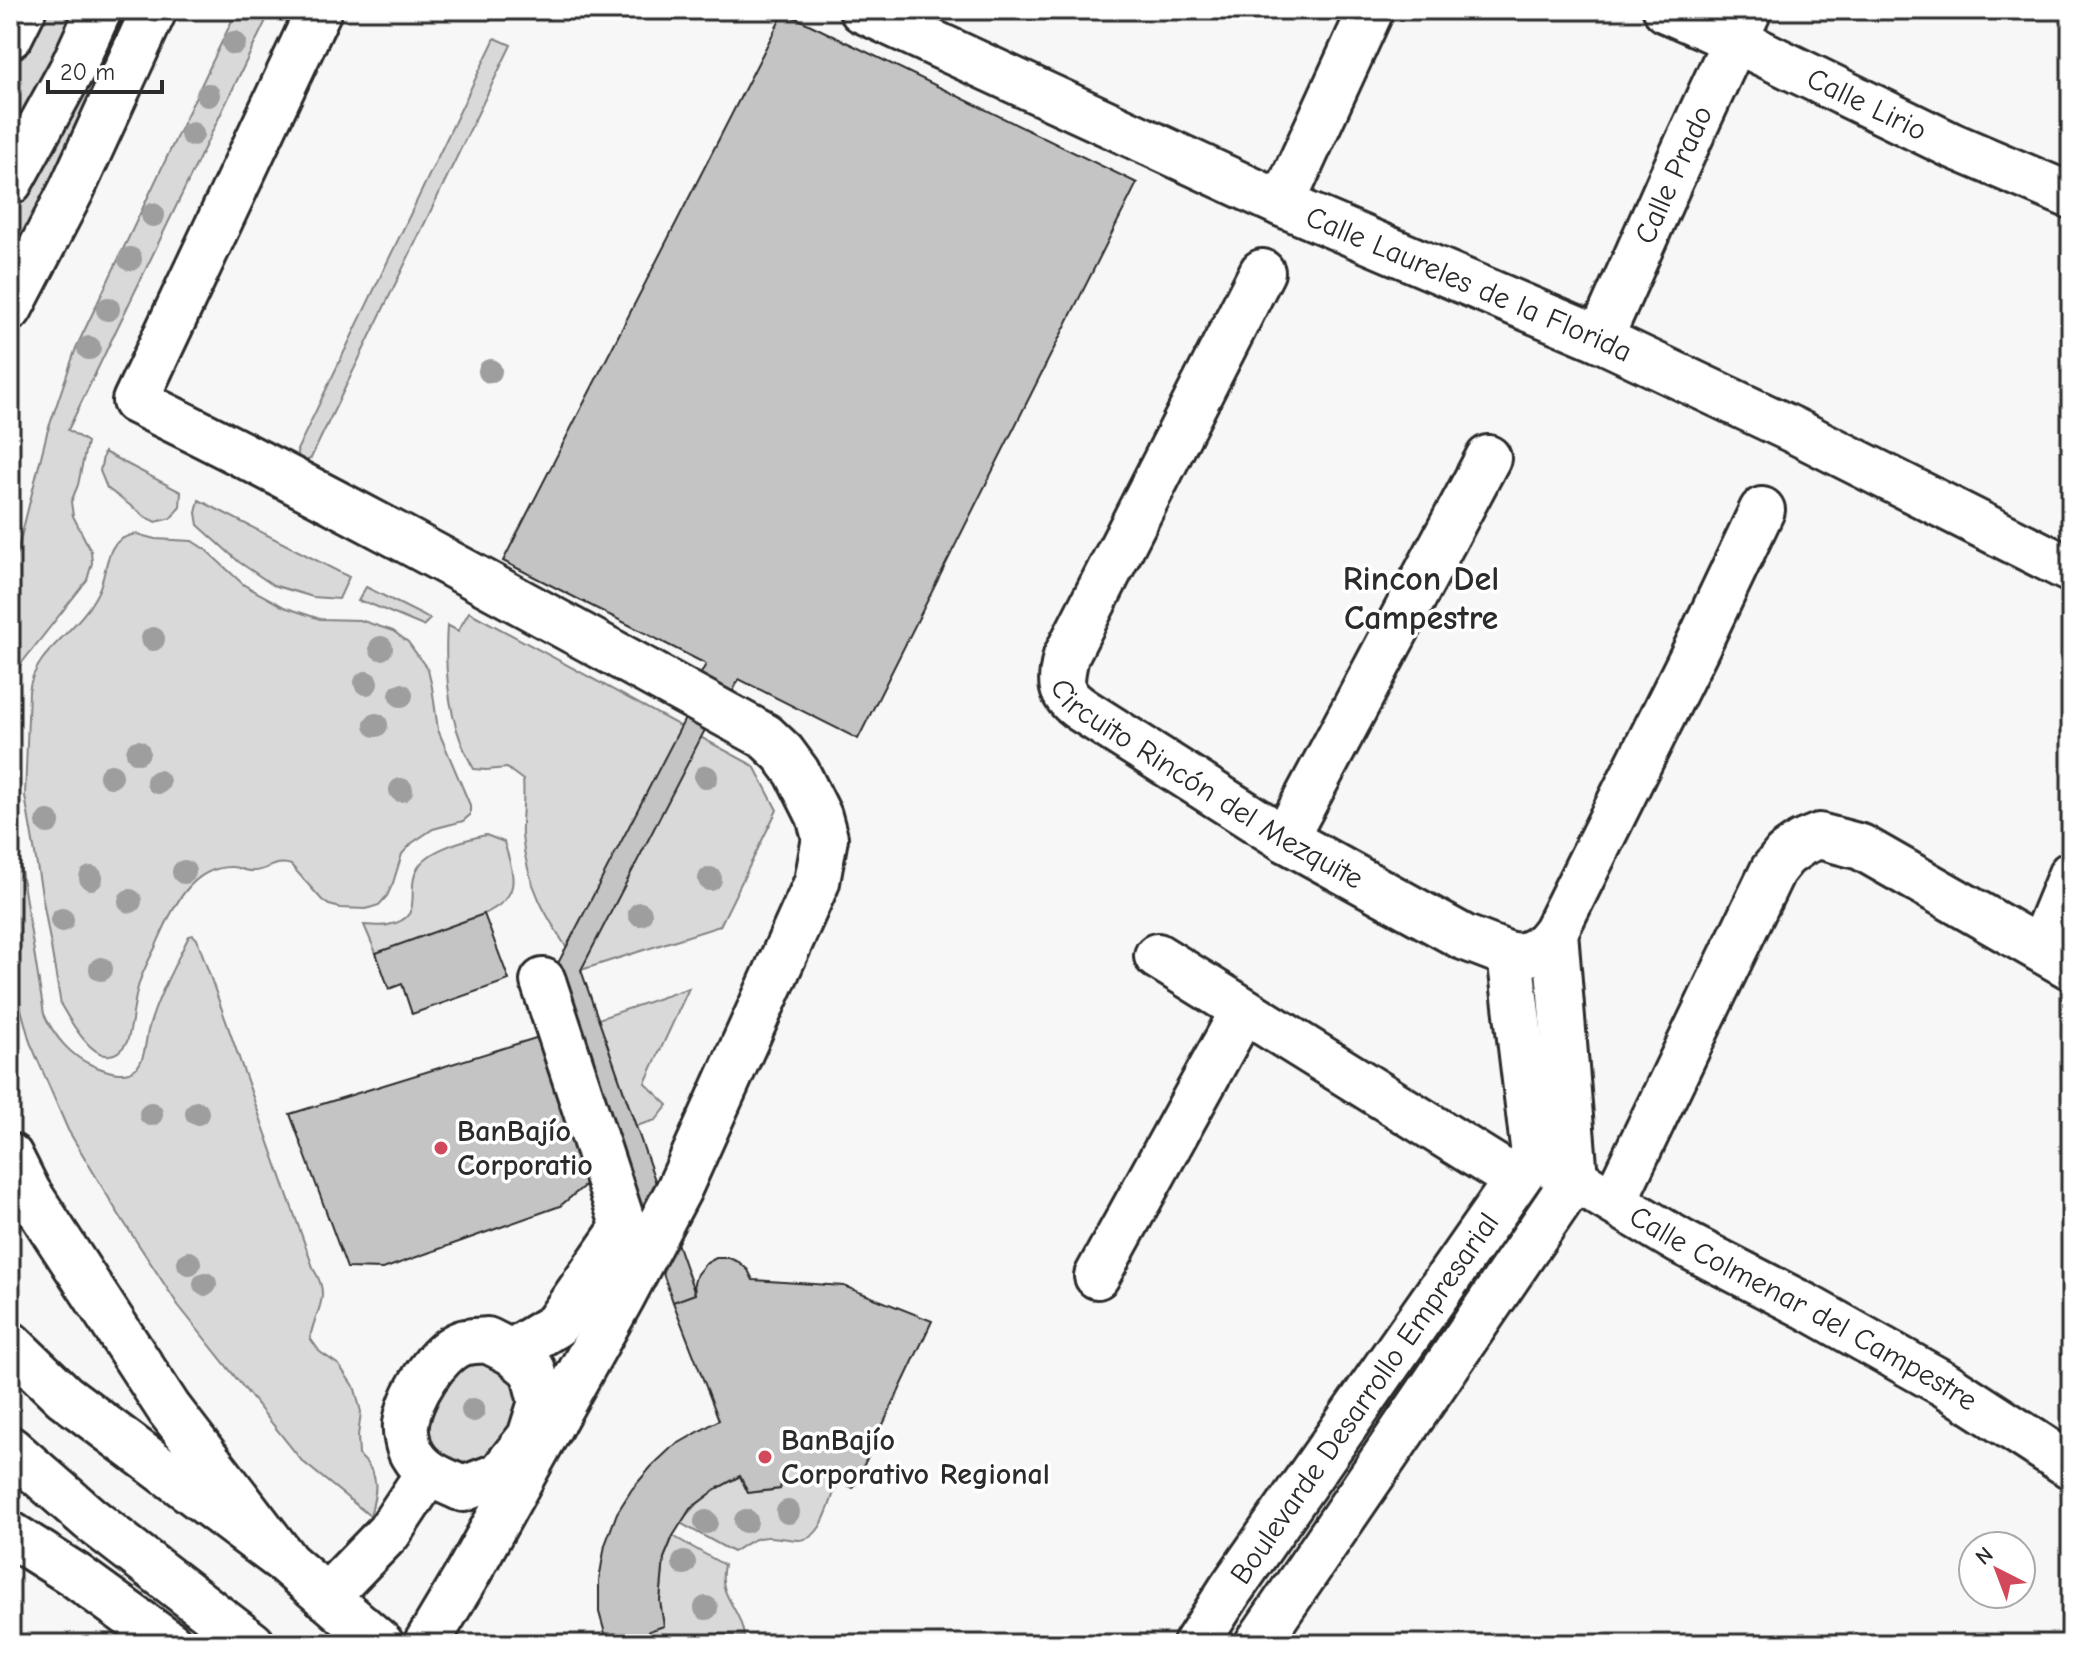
<svg xmlns="http://www.w3.org/2000/svg" width="2081" height="1654" font-family="'Comic Neue',sans-serif">
  <style>
    .green { fill: #d9d9d9; stroke: #828282; stroke-width: 2 }
    .building { fill: #c4c4c4; stroke: #2b2b2b; stroke-width: 2 }
    .lines { fill: none; stroke-linecap: round; stroke-linejoin: round }
    .minor-casing { stroke: #2b2b2b; stroke-width: 50 }
    .major-casing { stroke: #2b2b2b; stroke-width: 50 }
    .minor { stroke: #fff; stroke-width: 44 }
    .major { stroke: #fff; stroke-width: 44 }
    .tree { fill: #9e9e9e }
    .poi-dot { fill: #d1495b; stroke: #fff; stroke-width: 3 }
    .labels { text-anchor: middle; dominant-baseline: central; stroke-width: 7; stroke-linejoin: round; paint-order: stroke }
    .street-label { font-size: 30px; fill: #2b2b2b; stroke: #fff }
    .poi-label { font-size: 30px; font-weight: bold; fill: #2b2b2b; stroke: #fff; text-anchor: start }
    .quarter-label { font-size: 34px; font-weight: bold; fill: #2b2b2b; stroke: #fff }
  </style>
  <rect width="100%" height="100%" fill="#f7f7f7"/>
  <filter id="ink" filterUnits="userSpaceOnUse"><feTurbulence type="fractalNoise" baseFrequency=".0125" numOctaves="2"/><feDisplacementMap in="SourceGraphic" scale="16" xChannelSelector="R" yChannelSelector="G"/><feConvolveMatrix kernelMatrix="1 2 1 2 8 2 1 2 1" color-interpolation-filters="sRGB"/></filter>
  <g filter="url(#ink)">
    <path class="green" d="M10,10H131L62,161L10,260Z
      M237,10H271L68,430L87,442L78,485L71,502L73,516L91,551L92,563L87,580L17,669L10,785V593L15,561L47,433L76,348Z
      M495,38L511,45L311,458L305,462L299,458L297,450Z
      M104,452L181,492L180,507L171,518L156,522L147,518L107,488L100,471Z
      M199,500L349,577L339,599L313,597L273,585L239,562L198,525L196,513Z
      M136,534L155,539L192,541L206,550L244,585L284,607L320,619L360,620L393,631L408,642L428,670L432,687L438,730L470,805V815L463,821L433,829L412,843L402,854L393,883L387,896L379,905L366,909L341,908L329,905L322,900L291,865C275,859 265,873 250,871C244,871 238,867 232,867C188,866 170,915 155,948C149,960 141,974 138,987C133,1005 133,1024 127,1042C103,1080 73,1026 61,1005L25,796L29,691C34,653 72,635 91,604C95,598 100,589 102,581C109,559 107,539 136,534Z
      M366,587L430,619L423,626L368,603L358,601Z
      M469,612L754,766L777,810L720,926L581,970C551,923 528,893 522,836C521,817 525,799 523,780L507,768L486,770L474,769C449,727 444,673 447,625L458,631Z
      M10,802L44,1014C54,1036 71,1057 94,1066C107,1071 124,1078 136,1068C146,1059 145,1039 149,1027C158,996 175,965 189,936L193,935L197,939L314,1270C332,1298 315,1310 310,1338L320,1352L339,1365L355,1389L361,1412L358,1436L359,1455C381,1475 377,1490 370,1516L302,1461L178,1305L116,1210L68,1130L30,1042L18,998L10,942Z
      M486,835L504,842C514,876 523,896 484,914L376,953L364,925C372,925 381,927 388,925C428,917 403,890 419,866C430,849 467,839 486,835Z
      M689,988L645,1083L668,1105L656,1120L636,1126L598,1019Z
      M469,1357L515,1374L525,1412L481,1470L436,1462L421,1413Z
      M785,1467L820,1472L838,1481C832,1496 828,1515 819,1528C805,1549 787,1536 767,1537C753,1537 745,1545 733,1552L680,1523C696,1501 717,1488 740,1476L748,1493L780,1489Z
      M673,1536L724,1565C717,1597 740,1606 744,1636L709,1634L704,1644H651L649,1631L660,1601L664,1558Z"/>
    <path class="building" d="M784,12L1137,183L858,739L739,679L730,697L698,679L706,664L503,561Z
      M704,682L724,693L581,970L695,1294L673,1302L604,1104L555,969Z
      M484,914L509,980L412,1014L402,984L389,989L376,953Z
      M539,1037L589,1182L560,1206L383,1269L347,1268L290,1114Z
      M716,1258H729L739,1262L748,1270L753,1280L844,1286L932,1321L853,1488L820,1472L785,1467L780,1489L748,1493L740,1476L718,1488L690,1509L673,1536L664,1558L660,1601L664,1626L649,1631L651,1644H624V1640L608,1644L599,1612V1580L605,1545L617,1513L632,1489L651,1467L672,1447L719,1420L673,1302L695,1294L694,1283L697,1274L705,1264Z"/>
    <g class="lines">
      <g class="minor-casing">
        <g id="minor">
          <path d="M319,10L135,401C349,505 556,622 765,736L783,753L797,772L819,816L825,838L817,882L679,1189L622,1297L466,1577L426,1644"/>
          <path id="s1" d="M862,10L1282,204L1600,339L1793,430L2071,570"/>
          <path id="s2" d="M1666,10L1735,40L1951,145L2071,196"/>
          <path d="M1282,204L1371,10"/>
          <path id="s3" d="M1262,272L1066,656C1060,683 1058,694 1082,710L1285,839L1463,937L1510,955L1523,956L1536,950L1546,943L1555,932L1697,647L1762,510"/>
          <path id="s4" d="M1600,339L1670,181L1749,10"/>
          <path d="M1285,839L1488,458"/>
          <path d="M2040,949L2071,874"/>
          <path d="M1510,955L1534,1155"/>
          <path d="M1157,956L1515,1179"/>
          <path d="M543,981L624,1227L622,1286"/>
          <path id="s5" d="M1534,1155L1681,1242L1807,1307L1946,1385L2071,1466"/>
          <path d="M1614,1201L1773,870L1785,855L1802,843L1819,836L1861,847L2071,967"/>
          <path d="M1097,1276L1243,1011"/>
          <path d="M487,1340L511,1352L533,1370L541,1402L530,1437L500,1475L463,1489C444,1480 423,1474 412,1454C408,1447 405,1432 406,1424C409,1398 436,1352 462,1343C469,1341 479,1341 487,1340Z"/>
          <path d="M511,1352L556,1325L624,1227"/>
          <path d="M326,1597L389,1532L428,1473"/>
          <path id="s6" d="M1196,1644L1231,1589L1534,1155"/>
          <path d="M1257,1644L1575,1178L1555,932"/>
        </g>
      </g>
      <g class="major-casing">
        <path id="major" d="M10,36L23,10
          M10,182L72,69L99,10
          M10,308L71,191L154,10
          M10,1156L28,1192L169,1409L287,1563
          M10,1344L64,1396L287,1563L381,1644
          M10,1449L90,1519L252,1644
          M10,1534L75,1575L170,1644"/>
      </g>
      <use href="#minor" class="minor"/>
      <use href="#major" class="major"/>
    </g>
    <g class="tree">
      <circle cx="234" cy="43" r="12"/>
      <circle cx="208" cy="95" r="12"/>
      <circle cx="192" cy="134" r="12"/>
      <circle cx="153" cy="215" r="12"/>
      <circle cx="130" cy="259" r="12"/>
      <circle cx="108" cy="309" r="12"/>
      <circle cx="89" cy="348" r="12"/>
      <circle cx="490" cy="371" r="12"/>
      <circle cx="153" cy="639" r="12"/>
      <circle cx="381" cy="648" r="12"/>
      <circle cx="366" cy="683" r="12"/>
      <circle cx="401" cy="695" r="12"/>
      <circle cx="376" cy="725" r="12"/>
      <circle cx="138" cy="752" r="12"/>
      <circle cx="111" cy="776" r="12"/>
      <circle cx="706" cy="777" r="12"/>
      <circle cx="158" cy="782" r="12"/>
      <circle cx="401" cy="790" r="12"/>
      <circle cx="48" cy="822" r="12"/>
      <circle cx="184" cy="872" r="12"/>
      <circle cx="91" cy="878" r="12"/>
      <circle cx="710" cy="879" r="12"/>
      <circle cx="130" cy="901" r="12"/>
      <circle cx="640" cy="914" r="12"/>
      <circle cx="62" cy="920" r="12"/>
      <circle cx="101" cy="969" r="12"/>
      <circle cx="197" cy="1113" r="12"/>
      <circle cx="151" cy="1114" r="12"/>
      <circle cx="189" cy="1263" r="12"/>
      <circle cx="205" cy="1284" r="12"/>
      <circle cx="473" cy="1410" r="12"/>
      <circle cx="788" cy="1512" r="12"/>
      <circle cx="746" cy="1521" r="12"/>
      <circle cx="706" cy="1522" r="12"/>
      <circle cx="684" cy="1563" r="12"/>
      <circle cx="706" cy="1608" r="12"/>
    </g>
  </g>
  <g class="poi-dot">
    <circle cx="441" cy="1148" r="8"/>
    <circle cx="765" cy="1457" r="8"/>
  </g>
  <g class="labels">
    <g class="street-label">
      <text stroke="none"><textPath href="#s2" startOffset="222">Calle Lirio</textPath></text>
      <text stroke="none"><textPath href="#s4" startOffset="180">Calle Prado</textPath></text>
      <text stroke="none"><textPath href="#s1" startOffset="666">Calle Laureles de la Florida</textPath></text>
      <text stroke="none"><textPath href="#s3" startOffset="638">Circuito Rincón del Mezquite</textPath></text>
      <text stroke="none"><textPath href="#s5" startOffset="310">Calle Colmenar del Campestre</textPath></text>
      <text stroke="none"><textPath href="#s6" startOffset="298">Boulevarde Desarrollo Empresarial</textPath></text>
    </g>
    <g class="poi-label">
      <text x="457" y="1131">BanBajío<tspan x="457" dy="34">Corporatio</tspan></text>
      <text x="781" y="1440">BanBajío<tspan x="781" dy="34">Corporativo Regional</tspan></text>
    </g>
    <g class="quarter-label">
      <text x="1421" y="579">Rincon Del<tspan x="1421" dy="39">Campestre</tspan></text>
    </g>
  </g>
  <rect width="2081" height="1654" fill="none" stroke="#fff" stroke-width="40"/>
  <rect x="20" y="20" width="2041" height="1614" fill="none" stroke="#2b2b2b" stroke-width="3" filter="url(#ink)"/>
  <g transform="translate(1997 1570) rotate(318)"><circle r="38" fill="#ffffff" stroke="#aaaaaa" stroke-width="2"/>
  <path d="M0-6L14 30L0 20L-14 30Z" fill="#d1495b"/>
  <text y="-12" font-size="22" font-weight="bold" text-anchor="middle" fill="#2b2b2b">N</text>
  </g>
  <path d="M48 80v12h114v-12" fill="none" stroke="#2b2b2b" stroke-width="4"/>
  <text x="60" y="80" font-size="24" fill="#2b2b2b" stroke="#ffffff" stroke-width="6" paint-order="stroke">20 m</text>
</svg>
